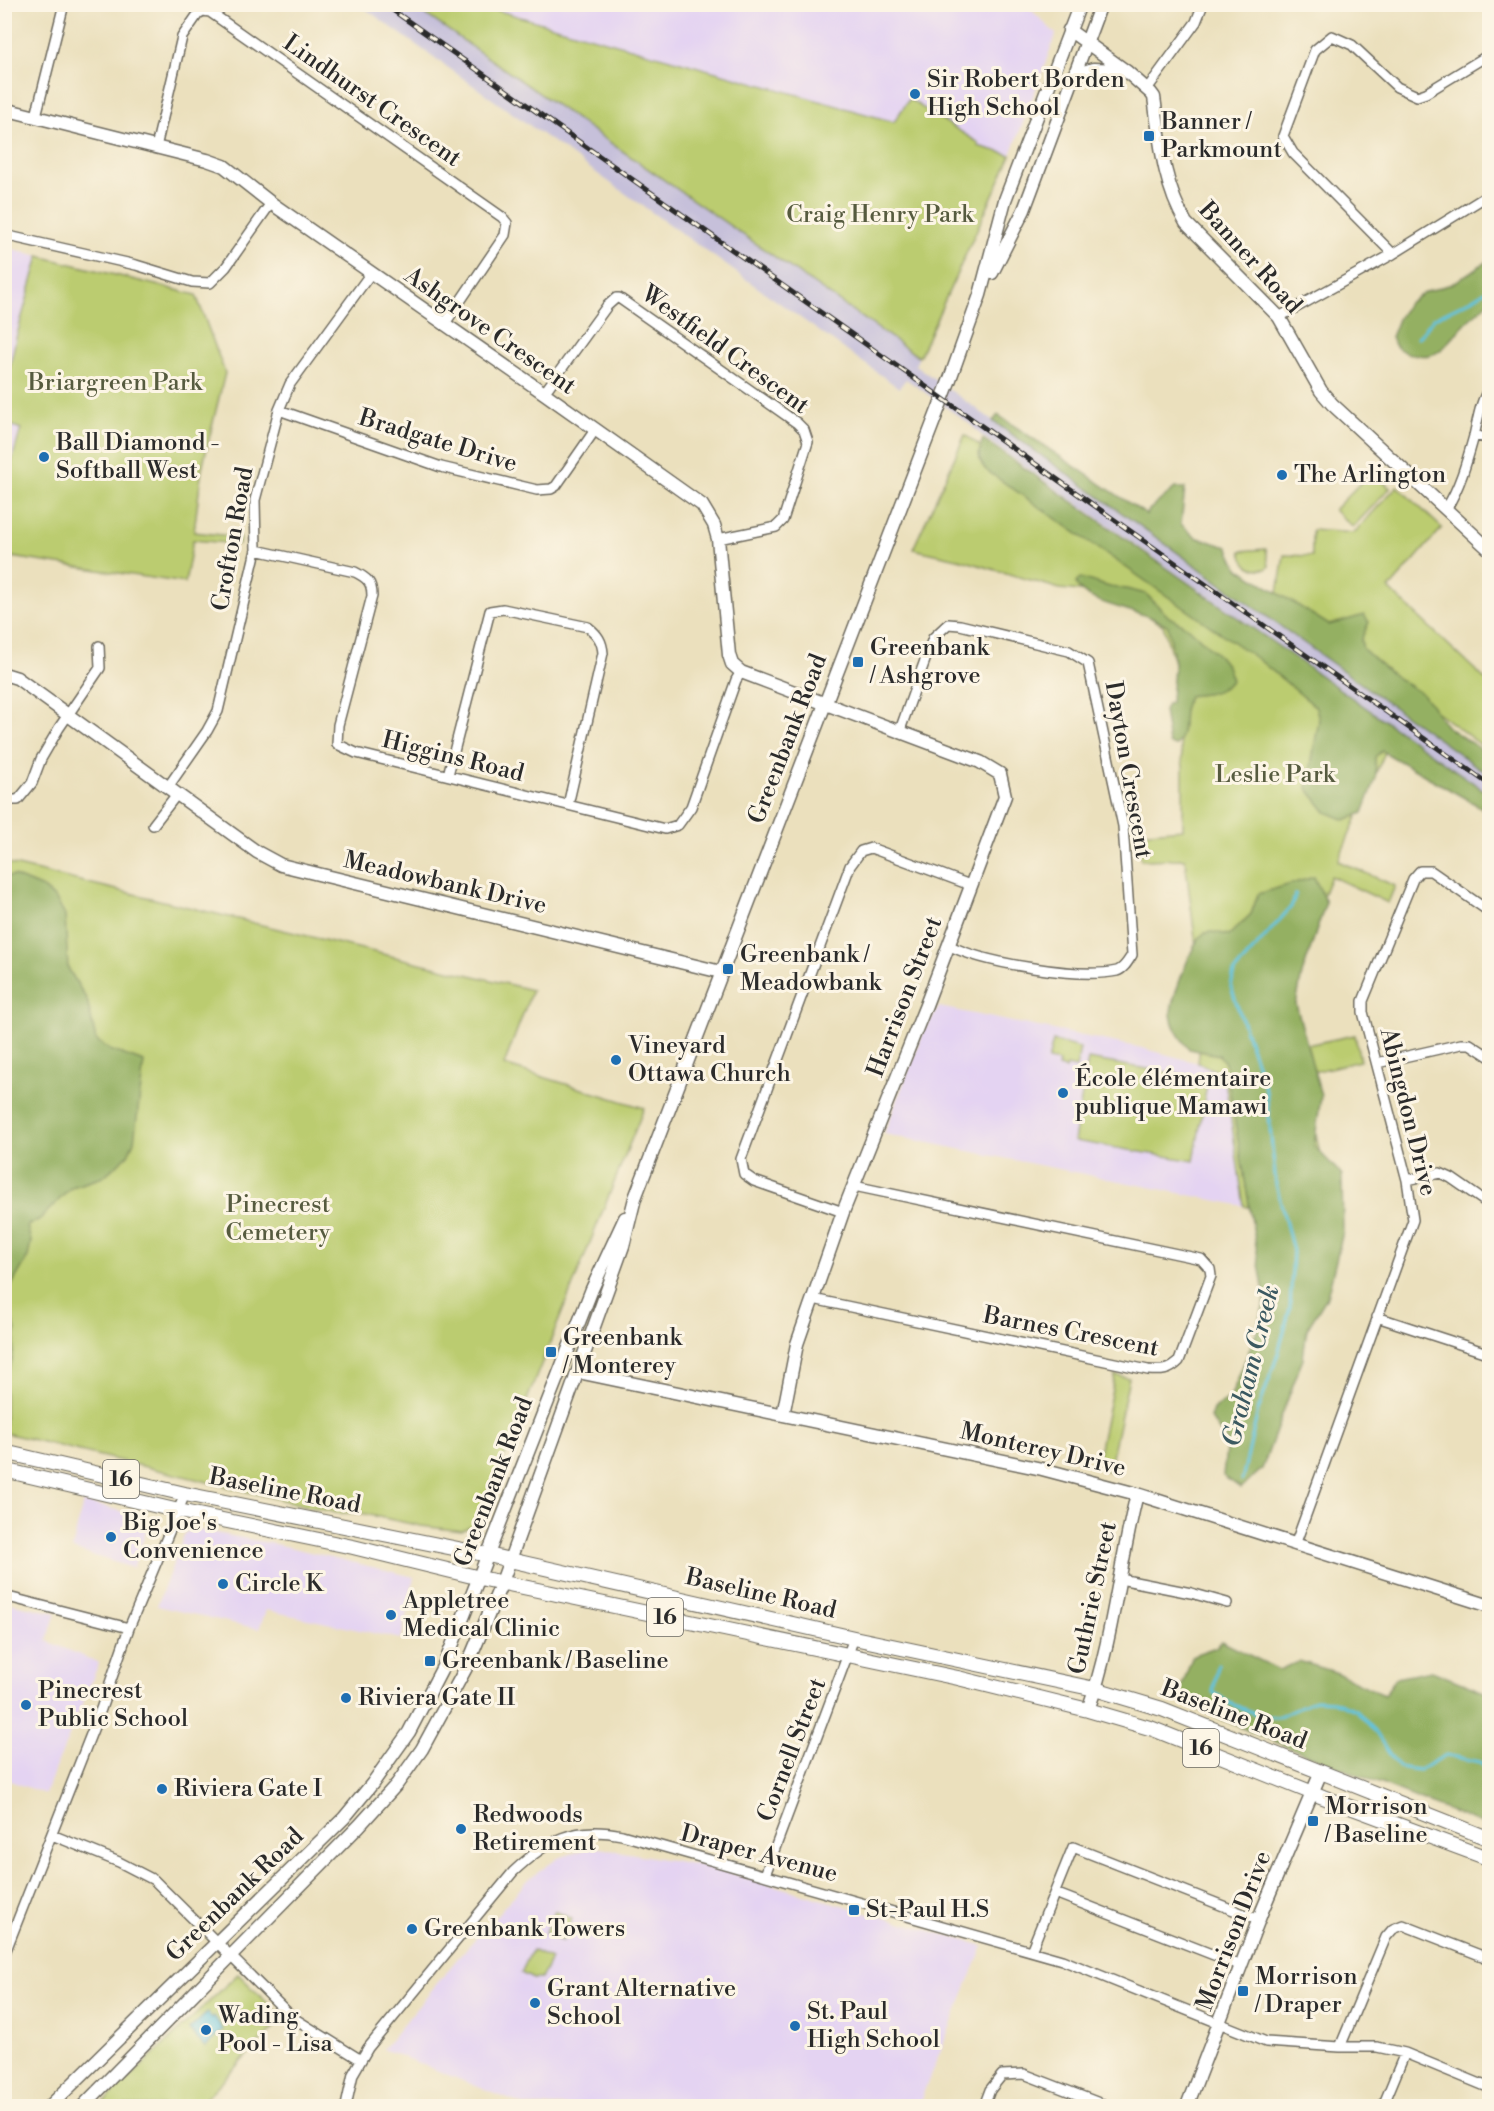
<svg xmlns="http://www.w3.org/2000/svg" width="1494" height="2111" font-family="'Libre Bodoni',serif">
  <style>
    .built { fill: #e4d3f2 }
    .industrial { fill: #c6c0da }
    .green { fill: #bbcc6f; stroke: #737c4d; stroke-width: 1.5 }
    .forest { fill: #94b062; stroke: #606e46; stroke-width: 1.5 }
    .water { fill: #61c4df; stroke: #467885; stroke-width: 1.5 }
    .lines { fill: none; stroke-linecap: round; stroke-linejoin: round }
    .stream { stroke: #61c4df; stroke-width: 3 }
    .street-casing { stroke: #6e6a5e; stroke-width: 12 }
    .secondary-casing { stroke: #6e6a5e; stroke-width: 15 }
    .primary-casing { stroke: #6e6a5e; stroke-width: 16 }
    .street { stroke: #fff; stroke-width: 9 }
    .secondary { stroke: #fff; stroke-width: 12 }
    .primary { stroke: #fff; stroke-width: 14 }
    .rail-casing { stroke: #2b2b2b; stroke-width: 5 }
    .rail { stroke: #fcf5e5; stroke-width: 3; stroke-dasharray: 9; stroke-linecap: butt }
    .poi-dot { fill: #1f6fb2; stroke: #fcf5e5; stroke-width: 2 }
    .labels { text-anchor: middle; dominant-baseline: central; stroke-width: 6; stroke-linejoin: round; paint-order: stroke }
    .shield { fill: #fcf5e5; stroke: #6a6863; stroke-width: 1.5 }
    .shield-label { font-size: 22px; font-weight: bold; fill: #2b2b2b }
    .poi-label { font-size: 24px; fill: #2b2b2b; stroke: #fcf5e5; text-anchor: start }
    .street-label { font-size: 24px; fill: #2b2b2b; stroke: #fcf5e5 }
    .park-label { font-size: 24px; fill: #565b3f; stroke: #fcf5e5 }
    .water-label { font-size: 26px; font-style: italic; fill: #3b5961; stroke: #fcf5e5 }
  </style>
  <rect width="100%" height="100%" fill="#fcf5e5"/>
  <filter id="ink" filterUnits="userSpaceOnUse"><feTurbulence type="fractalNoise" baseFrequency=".0167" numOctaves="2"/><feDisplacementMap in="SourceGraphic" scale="12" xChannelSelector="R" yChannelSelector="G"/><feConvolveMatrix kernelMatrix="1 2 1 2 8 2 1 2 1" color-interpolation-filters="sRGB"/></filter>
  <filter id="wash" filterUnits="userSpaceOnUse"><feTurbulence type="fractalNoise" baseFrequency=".008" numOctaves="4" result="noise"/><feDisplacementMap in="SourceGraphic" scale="24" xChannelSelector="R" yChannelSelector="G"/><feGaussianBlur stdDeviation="1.35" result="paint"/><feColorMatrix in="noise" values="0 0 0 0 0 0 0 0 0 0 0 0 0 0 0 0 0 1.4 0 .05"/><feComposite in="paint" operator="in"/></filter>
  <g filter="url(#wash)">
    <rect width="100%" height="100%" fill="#ebe0bd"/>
    <path class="built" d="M478,5H1026L1056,34L1011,155Z
      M5,247L39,256L16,338L5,389Z
      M5,423L21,429L5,484Z
      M939,1007L1142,1048L1198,1063L1224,1074L1244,1206L884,1134L924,1031Z
      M83,1502L151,1518L133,1568L72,1549Z
      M194,1529L280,1545L414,1577L401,1639L266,1610L259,1629L157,1606L185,1533Z
      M4,1602L56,1613L47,1641L99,1663L45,1794L5,1779Z
      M593,1847L706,1866L983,1946L918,2106H526L383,2049L458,1958L529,1879L558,1858Z"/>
    <path class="industrial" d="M360,5H412L919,357L915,365L1489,775V794L982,436L971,425L906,379L899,388Z"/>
    <path class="green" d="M412,5H478L894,122L909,99L979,143L978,146L1011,155L919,357Z
      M39,256L196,295L225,373L202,468L194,532L240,537L239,544L193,540L185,583L5,556V484L21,429L5,423V389L16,338Z
      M965,435L1389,743L1338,861L1395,886L1388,903L1331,876L1284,992L1297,1047L1355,1035L1360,1061L1304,1074L1331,1209H1254L1244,1206L1224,1074L1198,1063L1204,1010L1185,859L1141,860L1139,833L1183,829V767L1179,731V680L1163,625L1111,594L1060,589L962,560L913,549Z
      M1372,471L1390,488L1353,527L1334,510Z
      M1397,486L1442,528L1389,589L1489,683V751L1278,593L1284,555L1312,556V530L1354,533Z
      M1266,549L1269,566L1266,569C1252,570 1243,566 1241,551Z
      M5,863L532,990L504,1065L644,1108L478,1522L462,1531L421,1526L360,1513H336L5,1433Z
      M1053,1041L1080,1048L1076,1068L1067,1066L1066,1069L1058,1067L1059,1062L1048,1060Z
      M1088,1059L1208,1079L1194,1161L1074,1141Z
      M1115,1375L1129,1378L1109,1471L1096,1467Z
      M555,1911L572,1919L562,1941L545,1934Z
      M532,1950L551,1959L541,1979H533L521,1973Z
      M238,1974L283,2018L198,2106H105L102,2104Z"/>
    <path class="forest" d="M1489,260V301C1480,312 1470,317 1462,327C1445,345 1440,361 1411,354C1400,351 1395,348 1391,337L1398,319L1408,303L1425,292L1452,284Z
      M998,415L1147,515L1149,510L1175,488H1185L1181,524L1195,537L1228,547L1238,568L1329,625L1364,615L1369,622L1361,640L1363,649L1394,676L1424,695L1446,726L1489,755V775L993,421Z
      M983,439L1489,794V812L1382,751L1375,757L1376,778L1363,813L1345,820L1326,812L1307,788L1319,720L1316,707L1259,660L986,470C977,460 978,452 983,439Z
      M1080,578L1110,587L1126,589L1146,594L1169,617L1189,628L1220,657L1227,666L1232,680C1220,694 1205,694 1189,696C1187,701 1185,706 1184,711C1182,724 1185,737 1175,746L1169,744L1164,710L1167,704L1171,703C1171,690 1174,677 1174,664C1174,651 1170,639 1168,626C1148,610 1083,606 1076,583Z
      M5,876H14L45,889L57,901L65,916L68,968L87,1000L96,1040L110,1050L144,1062L134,1141L128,1155L103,1177L72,1187L40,1219L27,1226L31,1241L28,1257L10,1288L6,1302L16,1331L12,1361L5,1378Z
      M1314,877L1326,902L1302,974L1296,1004L1321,1096L1314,1146L1342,1175L1343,1232L1327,1297L1307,1329L1303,1358L1262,1469L1241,1488L1223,1476L1227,1441L1210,1418L1213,1409L1230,1398L1257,1331L1265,1299L1225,1063L1219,1055L1189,1049C1181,1039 1171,1026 1171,1012C1172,999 1192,943 1202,935C1209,929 1221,934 1229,935L1251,914L1258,894Z
      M1221,1641L1279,1670L1299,1661L1335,1672L1384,1695L1396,1678L1432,1671L1489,1694V1827L1263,1737L1177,1700L1193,1655L1216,1647Z"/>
    <path class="water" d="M207,2013L212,2018L214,2016L223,2030L205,2047L189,2030Z"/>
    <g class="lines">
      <path class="stream" d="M1418,338L1434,318L1471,300L1490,288
        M1242,1480L1258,1411L1278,1354L1290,1308L1293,1251L1276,1184L1266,1091L1231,987L1234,972L1291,907L1296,894
        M1218,1665L1213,1692L1229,1703L1262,1716L1277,1717L1315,1700L1334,1701L1356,1710L1374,1730L1398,1767L1419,1770L1446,1755L1480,1762L1490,1770"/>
    </g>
  </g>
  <g filter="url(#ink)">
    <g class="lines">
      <g class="street-casing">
        <path id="street" d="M1147,89L1196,22L1203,4
          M36,116L64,4
          M156,147L182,37L198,14L203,11L210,12L502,217L507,223L505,235L444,325
          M4,235L136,265L192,282L210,283L226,267L271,203
          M1393,254L1293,153L1283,136L1315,50L1332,36L1352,45L1397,87L1417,96L1426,93L1490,54
          M1279,317L1393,254L1490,194
          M544,393L607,306L616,298H619L797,423L804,430L808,442L783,520L776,527L718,539
          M279,410L441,467L537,490L551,489L556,486L595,430
          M1474,435L1490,439
          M1446,509C1460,487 1467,461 1474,436C1478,419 1480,402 1490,387
          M256,550L355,572C367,578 372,582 372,596L338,725L337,744L356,753L665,829L678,825L691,807L736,680L741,672
          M900,730L933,638L948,624L960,625L1069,651L1088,663L1123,826L1132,955C1128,961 1124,969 1117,971C1079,979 983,963 948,945
          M448,775L490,611L503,609L588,627C598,635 602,641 603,653L568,805
          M168,787L207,731L218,711L256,550L255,500L279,410L290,384L371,273
          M4,800H18L32,783L41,759L59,728L100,668L99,646
          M153,825L177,794
          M1377,1063L1461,1044H1470L1490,1057
          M1407,1180L1440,1173L1451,1178L1490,1205
          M843,1212L754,1181L744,1174L741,1159L850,866L861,851L871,848L970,885
          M813,1299L1148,1370C1162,1371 1169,1371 1179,1361L1211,1276L1210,1269L1201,1259L854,1186
          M1377,1317L1490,1354
          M1295,1545L1413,1220L1407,1180L1363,1012V1001L1413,879L1420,871H1431L1490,912
          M1120,1579L1191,1593L1227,1603
          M4,1596L129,1628
          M52,1835L119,1862L154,1880L292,2017L361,2060
          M765,1875L854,1638
          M1055,1893L1242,1966
          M1031,1951L1073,1847L1259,1920
          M4,1955L101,1709L129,1628L185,1494
          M1340,2047L1386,1937L1393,1929L1403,1925L1490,1959
          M346,2106L353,2074L368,2048L513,1872C547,1840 574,1825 622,1835L1062,1960L1266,2042L1340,2047H1377L1405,2053L1490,2088
          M984,2106L990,2090L1002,2075L1024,2074L1107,2106
          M1383,2106L1405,2053"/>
      </g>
      <g class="secondary-casing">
        <path id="secondary" d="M1069,30L1126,71L1151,93L1154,97C1160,140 1163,184 1186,223L1279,317L1321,391L1332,404L1490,550
          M1072,76L1093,69L1122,70
          M4,109L207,160L224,166L271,203L544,393L702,505L714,525L718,539L729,655L732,664L741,672L980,762L1000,774L1005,796L926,1005L843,1212L797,1344L783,1415
          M992,273L1024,210L1101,4
          M4,674L17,678L257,852L281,865L721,972
          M578,1372L1042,1469L1137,1494L1490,1606
          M1088,1710C1113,1640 1119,1565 1137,1494
          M50,2106L344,1818L372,1784L409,1732L446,1661L592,1289L625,1218
          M83,2106L359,1826L397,1784L422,1749L467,1666L502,1582L623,1246L635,1198L950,379L980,295L1005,200L1080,4
          M1187,2106L1262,1911L1321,1772"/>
      </g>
      <g class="primary-casing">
        <path id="primary" d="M4,1452L185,1494L488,1555L854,1638L1095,1689L1162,1709L1490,1839
          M4,1470L179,1511L353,1547L480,1578L958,1678L1088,1710L1153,1729L1323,1797L1490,1859"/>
      </g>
      <use href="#street" class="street"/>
      <use href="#secondary" class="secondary"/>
      <use href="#primary" class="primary"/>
      <g class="rail-casing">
        <path id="rail" d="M384,4L1490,785"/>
      </g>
      <use href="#rail" class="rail"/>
    </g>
  </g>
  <g class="poi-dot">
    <circle cx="915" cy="94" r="6"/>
    <rect x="1143" y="130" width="12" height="12" rx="3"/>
    <circle cx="44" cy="457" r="6"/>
    <circle cx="1282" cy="475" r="6"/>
    <rect x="852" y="656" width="12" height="12" rx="3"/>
    <rect x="722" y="963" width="12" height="12" rx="3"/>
    <circle cx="616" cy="1060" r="6"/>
    <circle cx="1063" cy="1093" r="6"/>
    <rect x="545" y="1346" width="12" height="12" rx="3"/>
    <circle cx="111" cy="1537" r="6"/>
    <circle cx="223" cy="1584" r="6"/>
    <circle cx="391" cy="1615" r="6"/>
    <rect x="424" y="1655" width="12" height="12" rx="3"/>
    <circle cx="346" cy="1698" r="6"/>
    <circle cx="26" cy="1705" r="6"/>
    <circle cx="162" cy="1789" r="6"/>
    <rect x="1307" y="1815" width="12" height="12" rx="3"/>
    <circle cx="461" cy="1829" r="6"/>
    <rect x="848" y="1904" width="12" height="12" rx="3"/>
    <circle cx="412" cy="1929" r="6"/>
    <rect x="1237" y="1985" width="12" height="12" rx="3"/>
    <circle cx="535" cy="2003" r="6"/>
    <circle cx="795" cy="2026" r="6"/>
    <circle cx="206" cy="2030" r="6"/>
  </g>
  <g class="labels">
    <g class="shield">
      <rect x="103" y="1460" width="36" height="38" rx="4.5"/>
      <rect x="647" y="1598" width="36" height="38" rx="4.5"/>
      <rect x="1183" y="1729" width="36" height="38" rx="4.5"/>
    </g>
    <g class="shield-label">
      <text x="121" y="1479">16</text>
      <text x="665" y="1617">16</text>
      <text x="1201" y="1748">16</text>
    </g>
    <g class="poi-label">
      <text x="927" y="80">Sir Robert Borden<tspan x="927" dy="28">High School</tspan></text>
      <text x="1161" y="122">Banner /<tspan x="1161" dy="28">Parkmount</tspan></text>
      <text x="56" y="443">Ball Diamond -<tspan x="56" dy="28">Softball West</tspan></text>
      <text x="1294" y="475">The Arlington</text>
      <text x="870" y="648">Greenbank<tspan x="870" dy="28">/ Ashgrove</tspan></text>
      <text x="740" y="955">Greenbank /<tspan x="740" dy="28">Meadowbank</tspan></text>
      <text x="628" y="1046">Vineyard<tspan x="628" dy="28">Ottawa Church</tspan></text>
      <text x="1075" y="1079">École élémentaire<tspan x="1075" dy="28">publique Mamawi</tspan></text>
      <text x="563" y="1338">Greenbank<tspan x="563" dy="28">/ Monterey</tspan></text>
      <text x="123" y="1523">Big Joe's<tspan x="123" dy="28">Convenience</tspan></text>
      <text x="235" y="1584">Circle K</text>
      <text x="403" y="1601">Appletree<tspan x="403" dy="28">Medical Clinic</tspan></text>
      <text x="442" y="1661">Greenbank / Baseline</text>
      <text x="38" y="1691">Pinecrest<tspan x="38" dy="28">Public School</tspan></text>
      <text x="358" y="1698">Riviera Gate II</text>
      <text x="174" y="1789">Riviera Gate I</text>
      <text x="1325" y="1807">Morrison<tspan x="1325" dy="28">/ Baseline</tspan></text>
      <text x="473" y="1815">Redwoods<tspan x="473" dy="28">Retirement</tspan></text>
      <text x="866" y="1910">St-Paul H.S</text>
      <text x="424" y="1929">Greenbank Towers</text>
      <text x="1255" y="1977">Morrison<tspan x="1255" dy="28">/ Draper</tspan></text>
      <text x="547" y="1989">Grant Alternative<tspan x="547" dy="28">School</tspan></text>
      <text x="807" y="2012">St. Paul<tspan x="807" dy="28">High School</tspan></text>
      <text x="218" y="2016">Wading<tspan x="218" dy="28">Pool - Lisa</tspan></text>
    </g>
    <g class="street-label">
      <text transform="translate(372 101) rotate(35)">Lindhurst Crescent</text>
      <text transform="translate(1250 258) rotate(48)">Banner Road</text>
      <text transform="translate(490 331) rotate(35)">Ashgrove Crescent</text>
      <text transform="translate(725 350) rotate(36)">Westfield Crescent</text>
      <text transform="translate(438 441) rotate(17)">Bradgate Drive</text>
      <text transform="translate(233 539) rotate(-80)">Crofton Road</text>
      <text transform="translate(788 739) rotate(-69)">Greenbank Road</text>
      <text transform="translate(453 757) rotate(14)">Higgins Road</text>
      <text transform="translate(1128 770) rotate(80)">Dayton Crescent</text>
      <text transform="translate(445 883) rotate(13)">Meadowbank Drive</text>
      <text transform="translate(905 997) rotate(-69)">Harrison Street</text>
      <text transform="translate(1408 1112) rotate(76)">Abingdon Drive</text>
      <text transform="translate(1071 1332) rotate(11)">Barnes Crescent</text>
      <text transform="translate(1043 1450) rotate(13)">Monterey Drive</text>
      <text transform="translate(494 1482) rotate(-69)">Greenbank Road</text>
      <text transform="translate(285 1491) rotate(11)">Baseline Road</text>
      <text transform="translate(761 1594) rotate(13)">Baseline Road</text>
      <text transform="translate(1093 1598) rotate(-78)">Guthrie Street</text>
      <text transform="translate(1234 1715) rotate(21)">Baseline Road</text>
      <text transform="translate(792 1750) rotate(-69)">Cornell Street</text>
      <text transform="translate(759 1854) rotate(15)">Draper Avenue</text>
      <text transform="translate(235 1895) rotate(-44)">Greenbank Road</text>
      <text transform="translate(1234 1931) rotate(-69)">Morrison Drive</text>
    </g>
    <g class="park-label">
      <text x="880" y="215">Craig Henry Park</text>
      <text x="115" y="383">Briargreen Park</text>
      <text x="1275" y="775">Leslie Park</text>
      <text x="278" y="1205">Pinecrest<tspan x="278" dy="28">Cemetery</tspan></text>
    </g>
    <g class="water-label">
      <text transform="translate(1251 1366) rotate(-76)">Graham Creek</text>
    </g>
  </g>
  <rect width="1494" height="2111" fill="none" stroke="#fcf5e5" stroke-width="24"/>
</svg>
